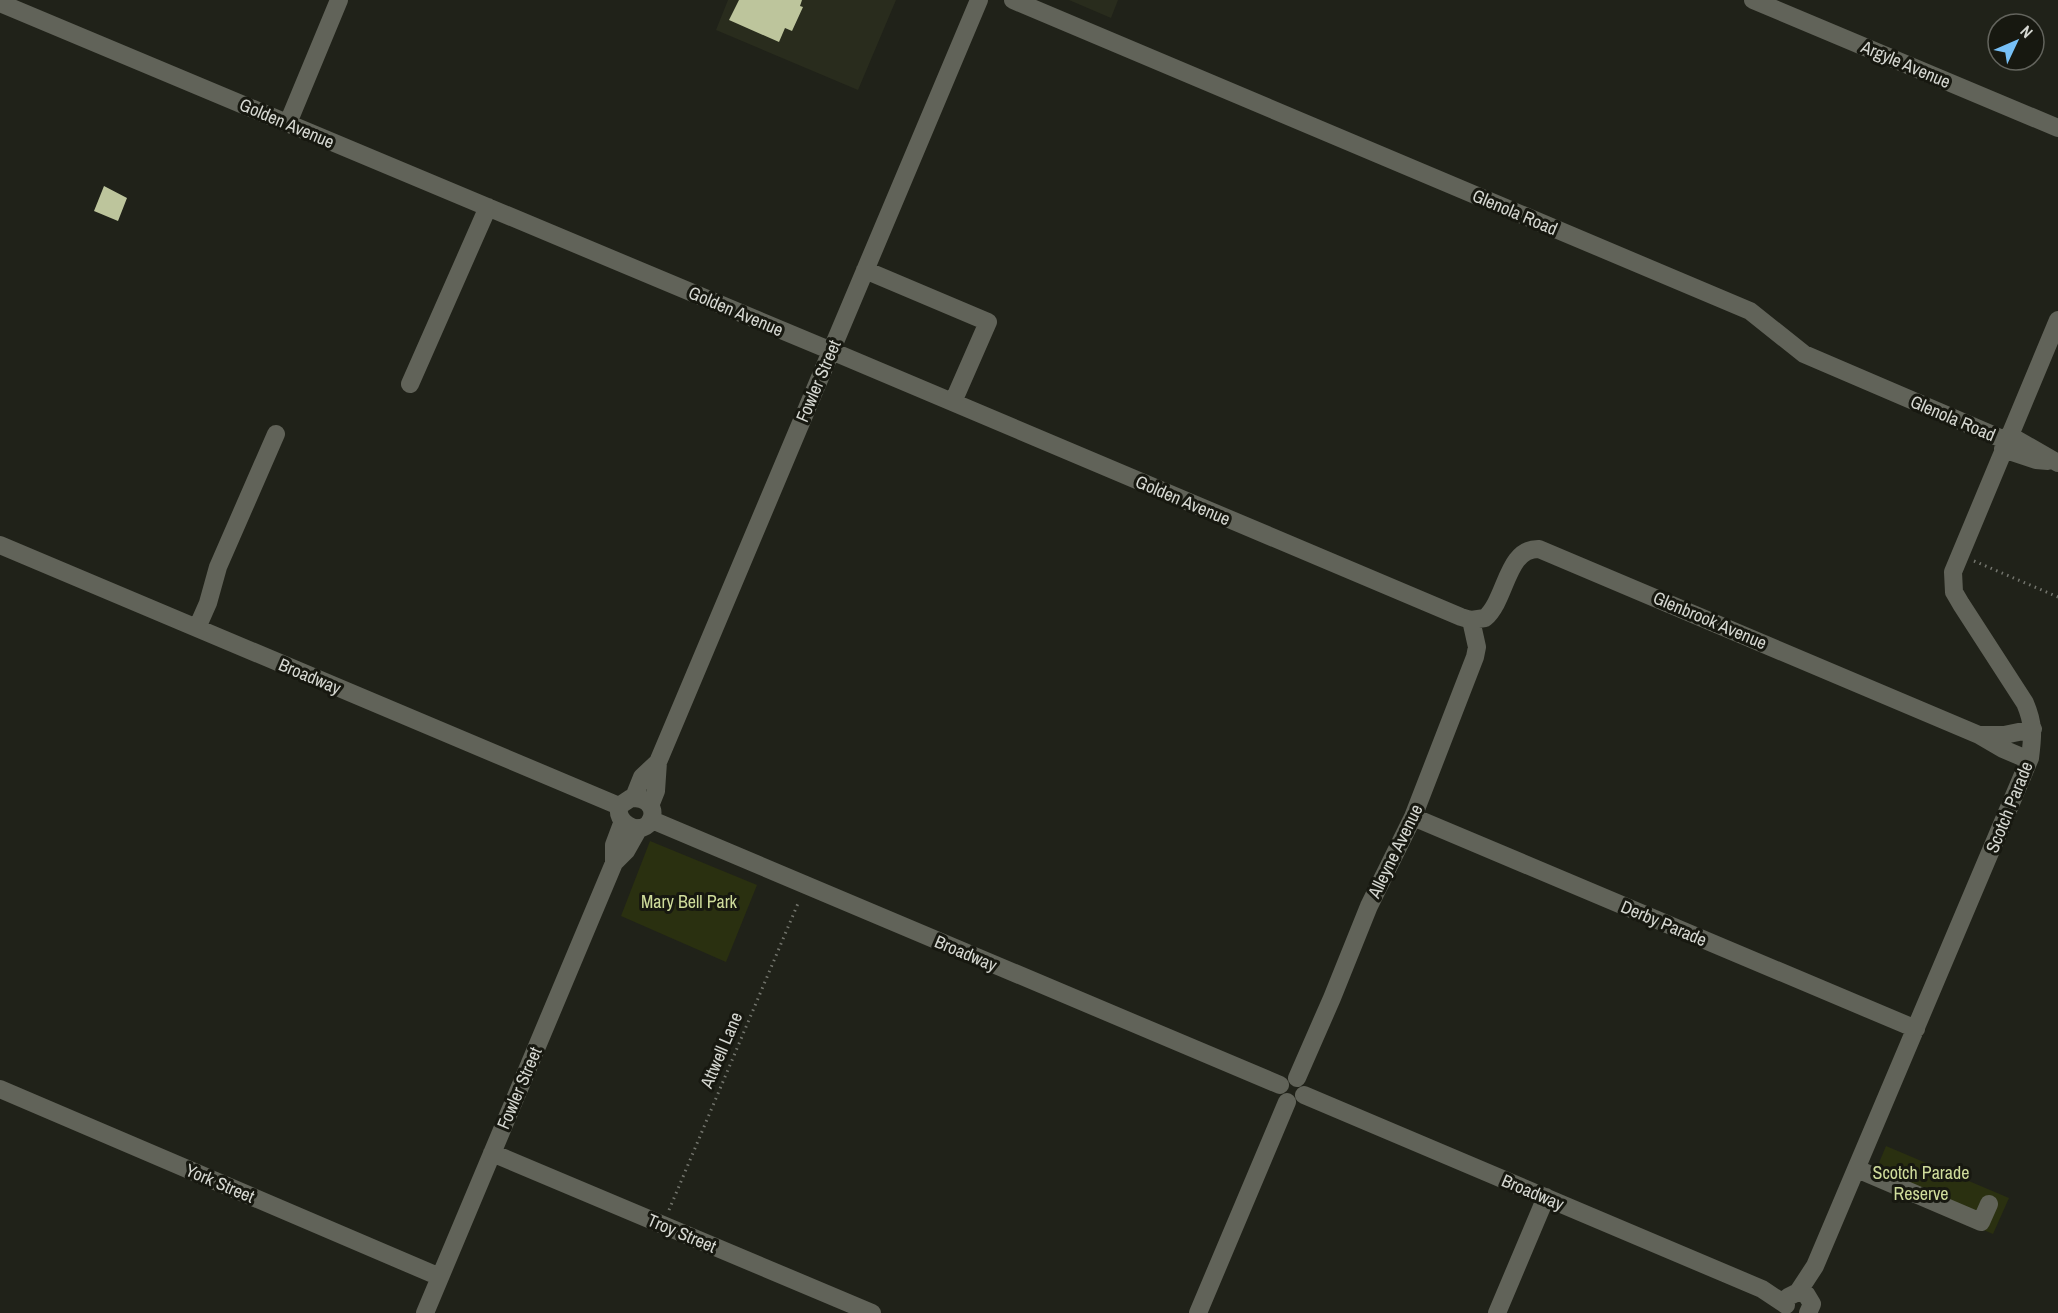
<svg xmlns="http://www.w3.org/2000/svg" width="2058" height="1313" font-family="'Archivo Narrow',sans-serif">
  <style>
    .built { fill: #292c1d }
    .green { fill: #2a3010 }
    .building { fill: #bdc59c }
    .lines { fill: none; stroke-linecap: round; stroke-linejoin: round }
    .path { stroke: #73756d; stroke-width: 3; stroke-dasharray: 1.5 4.5; stroke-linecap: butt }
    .minor { stroke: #616359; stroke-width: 18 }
    .labels { text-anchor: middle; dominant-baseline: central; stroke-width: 6; stroke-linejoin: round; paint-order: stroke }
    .street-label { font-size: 18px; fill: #d5d7d1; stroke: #171810 }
    .park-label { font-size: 18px; fill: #cfdc9b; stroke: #171810 }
  </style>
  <rect width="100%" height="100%" fill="#202219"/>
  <path class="built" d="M728,0H896L858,90L716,30Z
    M1069,0H1118L1111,18Z"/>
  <path class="green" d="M650,841L757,885L726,962L621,916Z
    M1886,1146L2009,1198L1993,1234L1871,1182Z"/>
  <path class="building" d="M739,0H802L800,6L803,7L792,31L785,28L779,42L729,20Z
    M104,186L127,198L118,221L94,211Z"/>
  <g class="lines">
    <path class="path" d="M1974,561L2058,597
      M669,1210L799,901"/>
    <path class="minor" d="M1013,0L1750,311L1804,354L2007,441
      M1753,0L2058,128
      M0,3L822,347L1461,617L1471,620L1485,618C1507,599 1506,548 1539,549L1979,735L2003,749L2029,760
      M288,123L339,0
      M865,270L988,322L953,402
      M410,384L488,207
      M2009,435L2058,463
      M2003,449L2036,460L2048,461
      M0,545L619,806
      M197,628L208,603L218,567L276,434
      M1981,735H2004L2033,729
      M634,797L642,777L658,762
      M631,798C668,797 651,844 625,823C620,819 618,813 619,806Z
      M650,806L656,791L658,762L979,0
      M1413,817L1916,1029
      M652,820L1280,1085
      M614,863L626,851L639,828
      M1297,1078L1332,998L1369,906L1413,817L1475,657L1477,647L1471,620
      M0,1089L440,1277
      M1304,1095L1762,1289L1786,1305
      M492,1153L872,1313
      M1857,1169L1981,1222L1989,1204
      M1798,1292L1815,1266L2030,758C2033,735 2034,724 2025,703L1961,604L1954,592L1953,572L2058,320
      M1788,1297L1798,1292L1806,1294L1812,1304L1808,1313
      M425,1313L614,863V845L623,821
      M1198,1313L1287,1102
      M1497,1313L1546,1197"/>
  </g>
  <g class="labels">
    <g class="street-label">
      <text transform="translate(1906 64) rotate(23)">Argyle Avenue</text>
      <text transform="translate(287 123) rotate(23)">Golden Avenue</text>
      <text transform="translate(1515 212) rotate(23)">Glenola Road</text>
      <text transform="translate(736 311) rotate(23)">Golden Avenue</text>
      <text transform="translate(818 381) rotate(-67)">Fowler Street</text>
      <text transform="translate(1953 418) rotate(23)">Glenola Road</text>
      <text transform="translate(1183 500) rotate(23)">Golden Avenue</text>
      <text transform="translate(1710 620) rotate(23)">Glenbrook Avenue</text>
      <text transform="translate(310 676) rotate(23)">Broadway</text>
      <text transform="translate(2009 807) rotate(-68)">Scotch Parade</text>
      <text transform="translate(1395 851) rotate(-64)">Alleyne Avenue</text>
      <text transform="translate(1664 923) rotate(23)">Derby Parade</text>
      <text transform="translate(966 953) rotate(23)">Broadway</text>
      <text transform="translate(721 1050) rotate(-67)">Attwell Lane</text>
      <text transform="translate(519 1088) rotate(-67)">Fowler Street</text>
      <text transform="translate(220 1183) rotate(23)">York Street</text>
      <text transform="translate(1533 1192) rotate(23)">Broadway</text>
      <text transform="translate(682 1233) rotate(23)">Troy Street</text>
    </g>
    <g class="park-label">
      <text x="689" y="901">Mary Bell Park</text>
      <text x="1921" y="1172">Scotch Parade<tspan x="1921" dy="21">Reserve</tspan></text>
    </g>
  </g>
  <g transform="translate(2016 42) rotate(46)"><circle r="28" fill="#171810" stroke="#63645d" stroke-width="1.5"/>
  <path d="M0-4.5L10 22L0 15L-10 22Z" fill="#77c0f7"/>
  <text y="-9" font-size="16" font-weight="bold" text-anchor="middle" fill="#d5d7d1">N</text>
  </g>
</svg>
